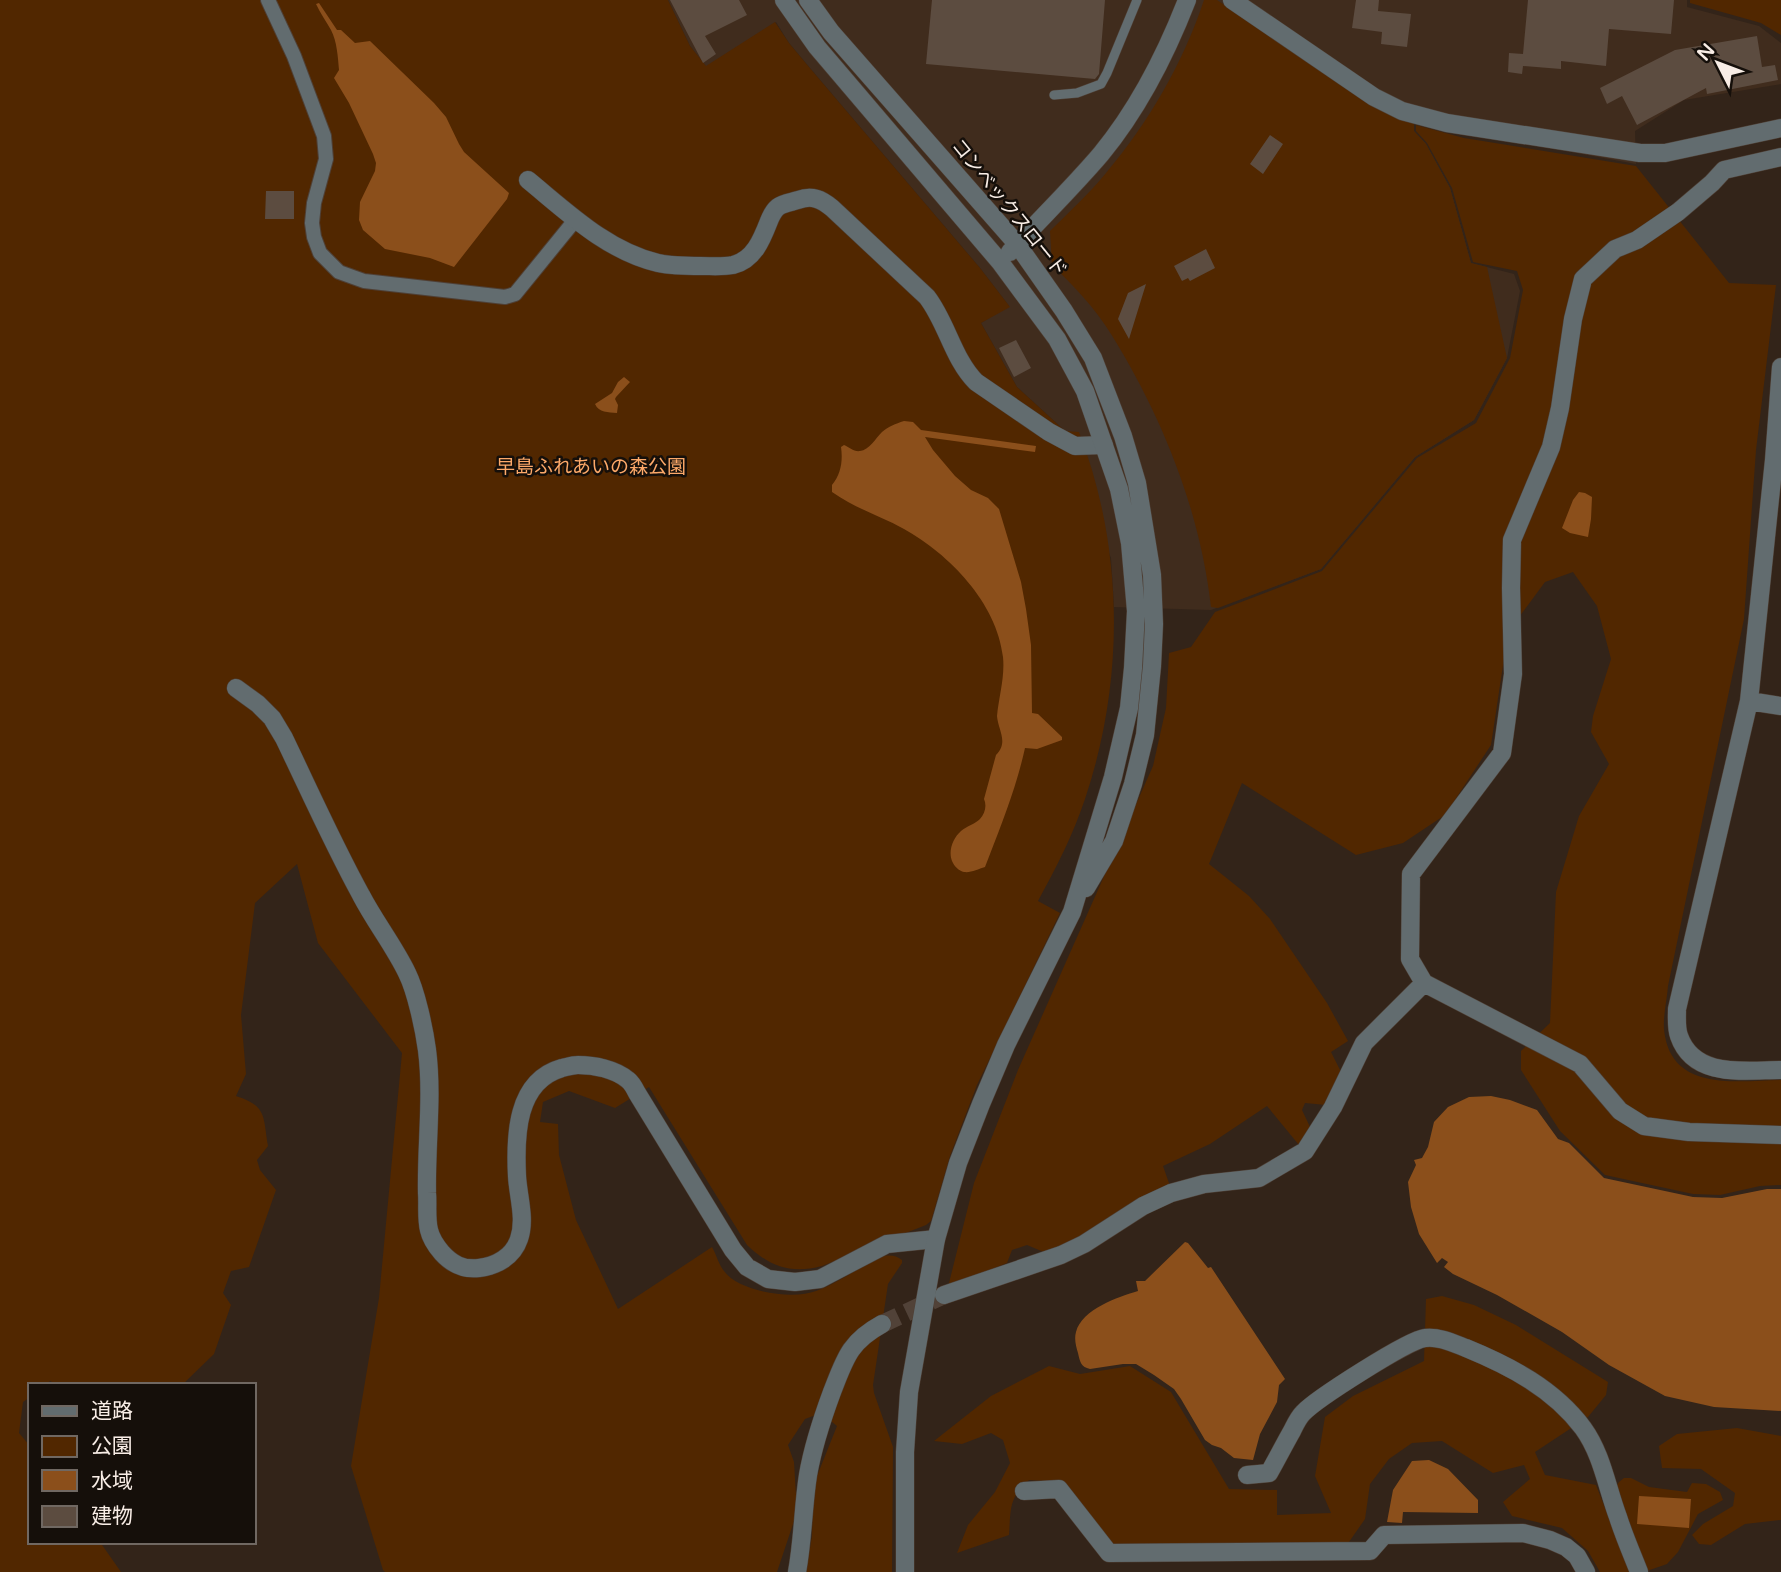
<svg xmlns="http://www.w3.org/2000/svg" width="1781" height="1572" font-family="'Varela Round','Noto Sans JP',sans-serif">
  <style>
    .built { fill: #402c1d }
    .green { fill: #512700 }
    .water { fill: #8b4f1b }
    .building { fill: #5c4c40 }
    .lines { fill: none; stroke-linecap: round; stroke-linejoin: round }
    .minor-tunnel { stroke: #514238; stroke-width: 18; stroke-dasharray: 18 9; stroke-linecap: butt }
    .service-casing { stroke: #4f4036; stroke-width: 10 }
    .pedestrian-casing { stroke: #4f4036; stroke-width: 16 }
    .minor-casing { stroke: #4f4036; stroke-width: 19 }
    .tertiary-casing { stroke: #4f4036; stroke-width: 19 }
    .service { stroke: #626c6f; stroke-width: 9 }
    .pedestrian { stroke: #626c6f; stroke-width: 14 }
    .minor { stroke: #626c6f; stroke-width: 18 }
    .tertiary { stroke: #626c6f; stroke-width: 18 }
    .labels { text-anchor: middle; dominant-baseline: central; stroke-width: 5; stroke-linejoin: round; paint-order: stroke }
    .street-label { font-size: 19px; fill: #f8ede6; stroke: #150f0a }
    .park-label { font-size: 19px; fill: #fda969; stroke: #150f0a }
  </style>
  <rect width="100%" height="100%" fill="#332419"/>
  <path class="built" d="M668,0H1687V7L1759,26L1781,43V84L1684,100L1635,131L1636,164L1414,123V131L1426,144L1450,188L1471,263L1514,274L1520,291L1507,358L1474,420L1415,457L1321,569L1211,610L1114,607L1111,558L1065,431L1017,387L981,323L1009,306L980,268L809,67L789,43L776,22L706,67L690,46Z"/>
  <path class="green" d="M0,0H668L690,46L706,66L775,22L789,43L809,67L980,268L1010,307L981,323L1017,387L1065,431L1079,432C1124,548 1125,680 1085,799C1073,835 1056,868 1038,901L1060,913L977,1085L950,1156L931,1221L926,1225L822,1266C791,1274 770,1267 747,1245L649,1087L615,1108L569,1091L543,1102L540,1122L558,1124L559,1155L576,1220L618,1309L712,1247C716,1254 719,1265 724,1271C739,1292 793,1300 816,1291C838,1283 858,1268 879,1257C887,1255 895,1254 902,1260V1263L888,1284L873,1385L874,1393L893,1447L892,1572H806L812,1536L813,1486L837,1426L821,1413L805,1419L788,1445L794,1462L797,1512L777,1572H385L383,1570L351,1466L379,1298L402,1053L318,943L297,864L255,903L241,1015L246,1074L236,1096C267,1106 263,1116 268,1146L257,1160L260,1170L276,1190L249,1267L231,1271L223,1293L231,1305L214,1354L182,1385H59L50,1381L45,1385H30V1397L23,1402L19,1433L30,1446V1542H100L121,1572H0Z
    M1204,0H1217L1364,101L1414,123V131L1426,144L1450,188L1471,263L1487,267L1507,358L1474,420L1415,457L1321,569L1218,608L1211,607C1200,510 1162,416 1111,334C1095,308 1074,286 1052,265L1050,231C1069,212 1089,194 1106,173C1149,122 1183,63 1204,0Z
    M1690,0H1781V35L1761,23L1690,3Z
    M1416,125L1464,138L1636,166L1729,283L1776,285L1756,450L1744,619L1668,986C1667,1000 1663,1015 1664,1029C1670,1092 1735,1081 1781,1080V1185L1760,1186L1720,1195L1693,1194L1605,1175L1560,1131L1521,1070V1051L1550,1023L1556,892L1579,816L1609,764L1591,732L1593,716L1611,659L1597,606L1573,572L1545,582L1508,632L1491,745L1445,815L1403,843L1356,855L1242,783L1209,864L1249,896L1270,919L1327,1003L1348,1041L1331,1052L1341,1072L1326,1105L1305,1103L1302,1110L1310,1127L1299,1145L1267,1106L1210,1144L1163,1166L1170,1186L1099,1228L1046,1253L1027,1245L1012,1250L1007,1263L948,1287L974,1183L1018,1070L1153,766L1166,708L1169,653L1191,647L1215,612L1322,571L1417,458L1476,423L1510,358L1523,290L1517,271L1473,262L1452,188L1427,143L1416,131Z
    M1442,1296L1474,1305L1516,1325L1608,1382L1606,1395L1588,1417L1535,1452L1545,1475L1596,1485L1612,1526L1628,1522L1615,1488L1619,1482L1624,1478H1631L1649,1487L1687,1492L1692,1483L1706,1484L1720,1492L1723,1500L1698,1514L1678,1552L1667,1564L1644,1572H1600L1588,1551L1562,1528L1512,1516L1503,1502L1530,1479L1524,1465L1493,1473L1442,1441L1412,1443L1389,1459L1370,1484L1365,1519L1349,1542L1200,1549L1114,1550L1062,1482L1029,1480C1008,1499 1011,1509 1009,1535L957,1553L968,1525L995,1492L1010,1463L1003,1440L991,1433L962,1444L934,1441L991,1396L1049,1366L1080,1374L1130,1366L1171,1392L1229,1489L1277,1490V1515L1331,1513L1315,1476L1325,1417L1353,1396L1424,1361L1426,1299Z
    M1737,1428L1781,1436V1520L1745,1524L1711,1545L1699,1544L1692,1535L1703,1524L1733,1506L1735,1493L1701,1469L1662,1468L1659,1446L1677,1434Z"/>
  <path class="water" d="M319,3L337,30H341L355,43L370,41L434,103L446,117L459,144L464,152L509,193L507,199L454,267L430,258L385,249L363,230L359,220L360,202L375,171L376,163L373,154L349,103L334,78L339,70C338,58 337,41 331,30C326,21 320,13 316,4Z
    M624,377L630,382L616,397L615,399L618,405L617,413C608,412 599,413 595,404L612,393L618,382Z
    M904,421L913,422L921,430L1036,446L1035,452L925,437L933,450L955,476L971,490L988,498L999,509L1021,582L1026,609L1031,645L1032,713L1038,714L1062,737V740L1037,749L1025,748C1016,789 1000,828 985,867C978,869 971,873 964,872C959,871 954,866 952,861C948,851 953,838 961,831C967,826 975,824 980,819C985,813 987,806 984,799L996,755C1009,742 998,730 997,716C999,696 1005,677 1003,657C997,603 949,554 904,529C879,515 856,509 832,492V485C841,474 843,461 841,447L844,445C849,447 854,452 860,451C869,450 876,438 882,432C889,426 895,424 904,421Z
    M1579,492L1585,493L1592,497L1591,519L1588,537L1570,533L1562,528L1573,500Z
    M1491,1096L1510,1100L1537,1110L1558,1139L1569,1143L1604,1178L1693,1197L1722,1198L1767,1189H1781V1411L1714,1407L1665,1396L1609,1365L1562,1332L1497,1295L1453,1274L1444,1267L1448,1262L1442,1258L1437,1263L1419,1234L1411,1207L1408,1182L1416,1165L1414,1160L1422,1158L1428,1147L1434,1122L1448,1107L1469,1097Z
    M1185,1242L1188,1243L1208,1268L1211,1267L1285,1379L1279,1385L1277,1402L1260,1434L1253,1460L1234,1458L1221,1448L1212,1445L1205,1440L1181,1399L1174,1389L1154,1375L1136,1364H1123L1090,1369C1081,1367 1080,1362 1078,1353C1076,1346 1074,1339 1076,1332C1082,1309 1118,1297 1138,1291L1136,1281H1145Z
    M1429,1460L1448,1469L1478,1500V1513L1403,1512L1402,1523L1387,1522L1393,1490L1412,1461Z
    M1639,1496L1691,1499L1689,1528L1637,1524Z"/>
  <path class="building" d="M670,0H739L747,15L705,36L716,54L703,63Z
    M932,0H1105L1099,74L1095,79L926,64Z
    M1356,0H1379L1378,11L1411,14L1407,47L1381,44L1382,32L1352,28Z
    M1528,0H1674L1671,34L1609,29L1606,66L1561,61V69L1523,66L1522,74L1508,72L1509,53L1523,54Z
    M1757,36L1762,67L1775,65L1778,80L1707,94L1706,88L1637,125L1622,96L1607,104L1600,88L1675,50Z
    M1270,135L1283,144L1263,174L1250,164Z
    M266,191H294V219H265Z
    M1206,249L1215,268L1190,281L1188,278L1182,281L1174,266Z
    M1146,284L1129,339L1118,319L1128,293Z
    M1016,340L1031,368L1014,377L999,348Z"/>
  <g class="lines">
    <path class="minor-tunnel" d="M882,1324L944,1295"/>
    <g class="service-casing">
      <path id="service" d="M1054,95L1077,93L1101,84L1107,73L1137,0"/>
    </g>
    <g class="pedestrian-casing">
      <path id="pedestrian" d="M268,0L294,56L324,136L326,159L314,203L312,223L314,237L320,253L339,272L364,281L505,297L515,294L576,219"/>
    </g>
    <g class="minor-casing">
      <path id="minor" d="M1232,0L1374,97L1402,111L1447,123L1640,153H1665L1781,128
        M1781,157L1724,170L1712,183L1678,212L1637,240L1615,249L1583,279L1573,319L1560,408L1551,447L1512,540L1511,588L1513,674L1502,753L1411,874L1410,959L1424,983L1580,1064L1620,1111L1644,1126L1689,1132L1781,1135
        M528,180C567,212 607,251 658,263C672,266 687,266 701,266C712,266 723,267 733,265C754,260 762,239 769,221C771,216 773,211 778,207C783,203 792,202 798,200C812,195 821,199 832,208L927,297C947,323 953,359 976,382L1049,432L1075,446L1104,445
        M1781,367L1774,460L1749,701L1677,1009C1677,1017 1676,1028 1679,1036C1694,1079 1745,1070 1781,1070
        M236,688L258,704L272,718L284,738C309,790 333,844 361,895C375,922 394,946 407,973C416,991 424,1028 427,1050C433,1097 426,1145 427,1193C428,1204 426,1218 429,1230C431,1239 436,1246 442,1253C452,1264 463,1270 479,1268C496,1266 513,1257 519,1239C526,1219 518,1196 517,1176C515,1136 516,1081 562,1068C567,1067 572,1065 578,1065C594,1065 615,1069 628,1080C632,1083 635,1089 637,1093L733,1250L747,1267L768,1279L795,1282L820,1279L887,1244L936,1239
        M1749,701L1781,706
        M944,1295L1061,1255L1084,1244L1143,1206L1171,1193L1204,1184L1259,1178L1305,1151L1333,1107L1364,1043L1424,983
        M1247,1475L1269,1473C1277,1459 1284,1445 1292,1431C1295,1425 1298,1418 1303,1413C1316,1399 1408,1340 1425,1338C1438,1336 1453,1343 1466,1348C1510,1366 1554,1389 1583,1428C1602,1454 1607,1488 1618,1517C1624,1536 1632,1554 1639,1572
        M1024,1491L1059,1489L1109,1553L1370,1551L1384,1535L1523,1533L1550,1540L1566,1547L1577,1556L1586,1572
        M797,1572C803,1540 803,1507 808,1475C813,1446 822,1419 832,1392C845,1359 849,1342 882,1324"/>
    </g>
    <g class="tertiary-casing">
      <path id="tertiary" d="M784,0L817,47L1000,262L1057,339L1085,391L1119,489L1130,543L1136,611L1133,668L1129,708L1113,777L1072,912L1006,1045L981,1104L958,1163L936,1239L909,1392L905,1452V1572
        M808,0L831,32L1017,244L1064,311L1093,358L1123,436L1137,483L1152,575L1154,624L1152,666L1145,735L1133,784L1114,841L1086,888
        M1010,252C1040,219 1072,188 1101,154C1138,109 1166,54 1187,0"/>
    </g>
    <use href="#service" class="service"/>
    <use href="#pedestrian" class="pedestrian"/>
    <use href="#minor" class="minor"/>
    <use href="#tertiary" class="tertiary"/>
  </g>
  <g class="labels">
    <g class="street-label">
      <text transform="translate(1009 208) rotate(51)">コンベックスロード</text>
    </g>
    <g class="park-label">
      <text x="591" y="467">早島ふれあいの森公園</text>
    </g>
  </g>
  <rect x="28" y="1383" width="228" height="161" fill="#150f0a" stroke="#706862" stroke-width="2"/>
  <rect x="42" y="1406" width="35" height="10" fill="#626c6f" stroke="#706862" stroke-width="2"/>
  <text x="91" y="1418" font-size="21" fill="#f8ede6">道路</text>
  <rect x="42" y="1436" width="35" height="21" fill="#512700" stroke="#706862" stroke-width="2"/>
  <text x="91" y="1453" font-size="21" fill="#f8ede6">公園</text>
  <rect x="42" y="1470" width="35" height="21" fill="#8b4f1b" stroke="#706862" stroke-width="2"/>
  <text x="91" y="1488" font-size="21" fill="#f8ede6">水域</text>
  <rect x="42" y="1506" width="35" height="21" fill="#5c4c40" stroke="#706862" stroke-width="2"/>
  <text x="91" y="1523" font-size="21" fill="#f8ede6">建物</text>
  <g transform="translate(1718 63) rotate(312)" stroke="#150f0a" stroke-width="5" paint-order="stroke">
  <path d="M0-5L12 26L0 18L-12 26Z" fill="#f8ede6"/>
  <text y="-10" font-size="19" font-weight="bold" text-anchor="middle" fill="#f8ede6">N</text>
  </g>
</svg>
